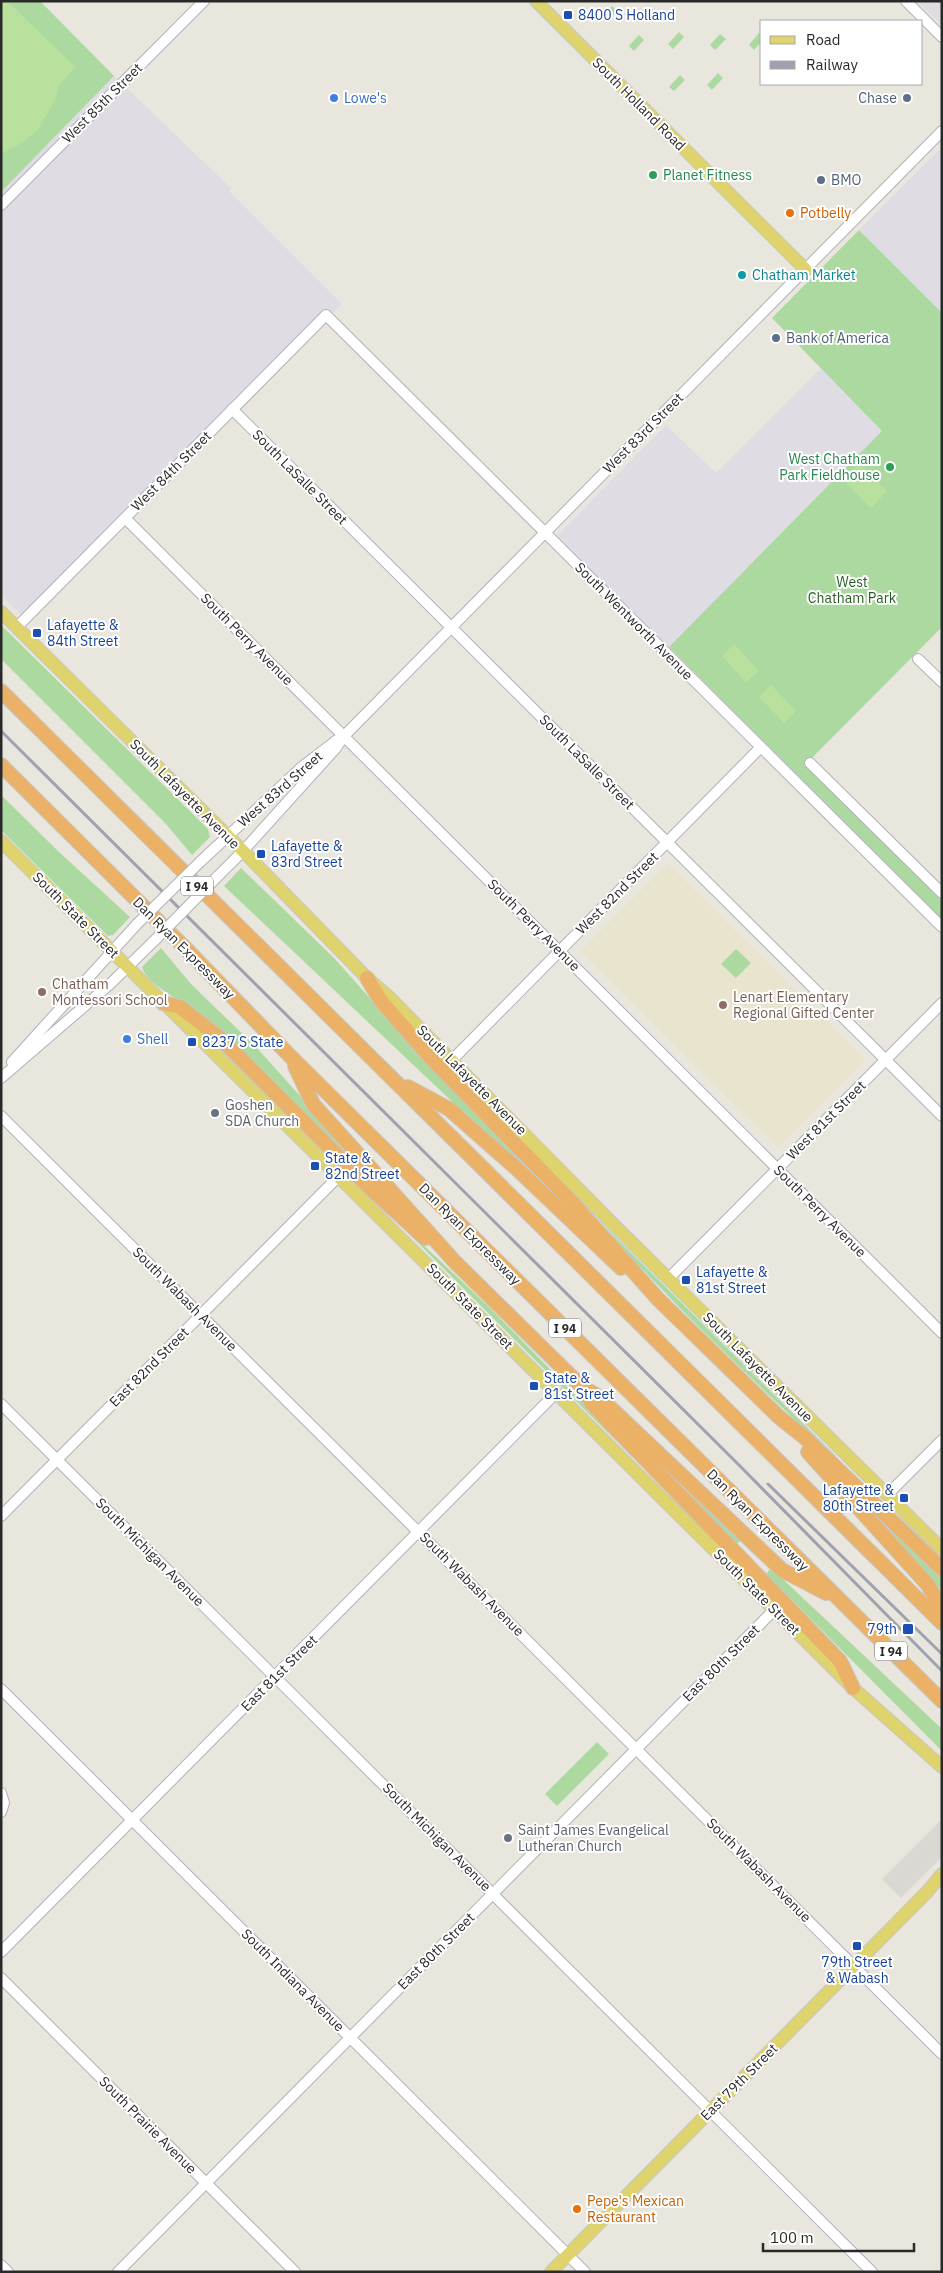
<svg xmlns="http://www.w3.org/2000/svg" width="943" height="2273" font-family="'IBM Plex Sans',sans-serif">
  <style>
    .industrial { fill: #dfdce3 }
    .education { fill: #e9e4ce }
    .grass { fill: #acd9a0 }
    .pitch { fill: #bae09d }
    .plaza { fill: #dad8d3 }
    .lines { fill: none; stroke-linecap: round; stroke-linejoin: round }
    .minor-casing { stroke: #b0b1bb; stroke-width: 12 }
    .major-casing { stroke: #c7c7c7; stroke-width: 14 }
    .highway-casing { stroke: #c7c7c7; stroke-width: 16 }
    .minor { stroke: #fff; stroke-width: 10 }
    .major { stroke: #dfd36d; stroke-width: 12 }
    .highway { stroke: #eab167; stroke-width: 14 }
    .rail { stroke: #a0a0b1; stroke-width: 3 }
    .minor-bridge-casing { stroke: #b0b1bb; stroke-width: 12; stroke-linecap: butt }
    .minor-bridge { stroke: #fff; stroke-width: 10 }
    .transit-dot { fill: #1a4fb4; stroke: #fff; stroke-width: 2 }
    .shop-dot { fill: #3f7fe0; stroke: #fff; stroke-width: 2 }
    .service-dot { fill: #5c6f8a; stroke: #fff; stroke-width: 2 }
    .leisure-dot { fill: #2e9e5b; stroke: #fff; stroke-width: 2 }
    .food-dot { fill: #e8710a; stroke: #fff; stroke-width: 2 }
    .culture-dot { fill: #0f9aa8; stroke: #fff; stroke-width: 2 }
    .education-dot { fill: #8d6e63; stroke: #fff; stroke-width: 2 }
    .worship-dot { fill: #6b7280; stroke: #fff; stroke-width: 2 }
    .labels { text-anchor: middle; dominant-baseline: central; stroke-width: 4; stroke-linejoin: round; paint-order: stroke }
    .shield { fill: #fff; stroke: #696969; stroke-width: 1 }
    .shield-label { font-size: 12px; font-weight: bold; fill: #292929 }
    .transit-label { font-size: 14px; fill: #164399; stroke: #fff; text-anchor: start }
    .shop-label { font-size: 14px; fill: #366cbe; stroke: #fff; text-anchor: start }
    .service-label { font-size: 14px; fill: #4e5e75; stroke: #fff; text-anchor: start }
    .street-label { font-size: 14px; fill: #292929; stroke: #fff }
    .leisure-label { font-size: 14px; fill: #27864d; stroke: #fff; text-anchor: start }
    .food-label { font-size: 14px; fill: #c56008; stroke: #fff; text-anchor: start }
    .culture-label { font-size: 14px; fill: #0d838f; stroke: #fff; text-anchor: start }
    .park-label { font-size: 14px; fill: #275d23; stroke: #fff }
    .education-label { font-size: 14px; fill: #785e54; stroke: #fff; text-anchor: start }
    .worship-label { font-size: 14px; fill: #5b616d; stroke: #fff; text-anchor: start }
  </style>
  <rect width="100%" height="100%" fill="#e9e6dd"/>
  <path class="industrial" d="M917,1H942V26Z
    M114,76L231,188L229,191L342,304L27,621L1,595V192Z
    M942,147V313L859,230Z
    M821,368L883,431L669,647L556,537L666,425L716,473Z"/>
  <path class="education" d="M668,864L865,1060L778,1147L581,951Z"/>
  <path class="grass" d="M1,1H40L114,76L1,192Z
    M612,6L617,11L606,22L601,17Z
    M679,32L684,37L673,49L668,44Z
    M759,33L762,36V41L754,50L749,45Z
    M720,34L726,39L715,50L710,45Z
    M639,35L644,40L634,51L629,46Z
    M718,73L723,78L712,90L707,85Z
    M680,75L685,80L674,91L669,87Z
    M859,230L942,313V627L805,765L942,901V919L669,647L882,431L772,318Z
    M1,625L208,829L210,837L192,855L166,824L1,659Z
    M1,795L59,852L130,917L113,935L108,936L1,830Z
    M241,868L334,958L440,1077L572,1211L570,1213L224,886Z
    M161,948L191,984L256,1047L383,1188L381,1190L190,1008C178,1000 145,981 142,967Z
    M736,949L751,963L736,978L721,964Z
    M589,1211L836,1456L835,1457C750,1378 666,1298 589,1211Z
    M398,1221L490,1308L635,1456L633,1458L397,1222Z
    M660,1462L742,1539L736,1545L658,1464Z
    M853,1493L896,1530L942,1576V1591Z
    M771,1568L942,1729V1751L766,1574Z
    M597,1742L609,1754L557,1806L545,1794Z"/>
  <path class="pitch" d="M1,1H7L75,67L59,85L55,100L39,128L25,141L1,154Z
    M859,464L887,491L871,508L843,480Z
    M734,644L759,671L746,682L722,656Z
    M771,685L796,711L784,723L759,697Z"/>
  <path class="plaza" d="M942,1819V1857L901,1898L882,1879Z"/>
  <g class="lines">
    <g class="minor-casing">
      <path id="minor" d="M906,1L942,37
        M1,205L204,1
        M232,409L942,1116
        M125,518L942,1333
        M17,627L326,315L942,927
        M918,659L942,682
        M810,763L942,893
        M200,862L302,767L337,740
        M216,878L243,851L336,748L344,736L942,131
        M452,1060L761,747
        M12,1062L137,924
        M1,1078L109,985L154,941
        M1,1116L942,2054
        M668,1279L942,1003
        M1,1404L872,2272
        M887,1495L942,1440
        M1,1516L339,1176
        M1,1689L585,2272
        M1,1793L4,1803L1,1812
        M1,1952L556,1393
        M1,1978L295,2272
        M1,2265L8,2272
        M118,2272L775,1609"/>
    </g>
    <g class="major-casing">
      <path id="major" d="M536,1L806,270
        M1,612L243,851L367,978L388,996L614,1225L942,1549
        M1,841L853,1688L942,1767
        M551,2272L927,1892L942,1874"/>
    </g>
    <g class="highway-casing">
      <path id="highway" d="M1,691L942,1623
        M1,765L189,952L290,1056L942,1701
        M367,978L381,1001L430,1057L569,1199L658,1299L779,1417L804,1437L942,1569
        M163,1003L180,1007L220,1038L369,1187L425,1238
        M295,1066L313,1104L455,1262L581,1386L599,1397L782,1570L826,1593
        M408,1087L449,1109L516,1168L621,1268
        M588,1397L592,1404L840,1661L853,1688
        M808,1452L928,1585L942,1609"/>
    </g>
    <use href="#minor" class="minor"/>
    <use href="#major" class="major"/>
    <use href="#highway" class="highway"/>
    <path class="rail" d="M1,731L741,1467L942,1671
      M768,1484L942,1654"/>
    <g class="minor-bridge-casing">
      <path id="minor-bridge" d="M137,924L200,862
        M154,941L216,878"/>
    </g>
    <use href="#minor-bridge" class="minor-bridge"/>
  </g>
  <g class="transit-dot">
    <rect x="563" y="10" width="10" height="10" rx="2.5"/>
    <rect x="32" y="628" width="10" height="10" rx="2.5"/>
    <rect x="256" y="849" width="10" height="10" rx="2.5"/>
    <rect x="187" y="1037" width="10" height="10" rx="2.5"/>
    <rect x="310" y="1161" width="10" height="10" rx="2.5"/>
    <rect x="681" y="1275" width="10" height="10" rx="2.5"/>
    <rect x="529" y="1381" width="10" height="10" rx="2.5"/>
    <rect x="899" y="1493" width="10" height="10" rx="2.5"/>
    <rect x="902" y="1623" width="12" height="12" rx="2.5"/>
    <rect x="852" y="1941" width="10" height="10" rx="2.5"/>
  </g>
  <g class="shop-dot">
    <circle cx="334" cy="98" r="5"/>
    <circle cx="127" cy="1039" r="5"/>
  </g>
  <g class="service-dot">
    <circle cx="907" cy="98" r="5"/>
    <circle cx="821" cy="180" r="5"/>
    <circle cx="776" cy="338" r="5"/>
  </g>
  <g class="leisure-dot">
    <circle cx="653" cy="175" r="5"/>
    <circle cx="890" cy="467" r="5"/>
  </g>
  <g class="food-dot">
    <circle cx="790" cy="213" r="5"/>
    <circle cx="577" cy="2209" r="5"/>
  </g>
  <circle class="culture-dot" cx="742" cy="275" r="5"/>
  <g class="education-dot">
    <circle cx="42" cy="992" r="5"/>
    <circle cx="723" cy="1005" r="5"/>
  </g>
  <g class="worship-dot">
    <circle cx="215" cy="1113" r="5"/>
    <circle cx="508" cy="1838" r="5"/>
  </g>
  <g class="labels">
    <g class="shield">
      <rect x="181" y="876.5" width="32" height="19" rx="4"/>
      <rect x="549" y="1318.5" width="32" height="19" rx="4"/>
      <rect x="875" y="1641.5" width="32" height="19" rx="4"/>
    </g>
    <g class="shield-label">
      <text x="197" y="886">I 94</text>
      <text x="565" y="1328">I 94</text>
      <text x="891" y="1651">I 94</text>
    </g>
    <g class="transit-label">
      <text x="578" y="15">8400 S Holland</text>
      <text x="47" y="625">Lafayette &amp;<tspan x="47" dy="16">84th Street</tspan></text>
      <text x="271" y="846">Lafayette &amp;<tspan x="271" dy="16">83rd Street</tspan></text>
      <text x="202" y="1042">8237 S State</text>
      <text x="325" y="1158">State &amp;<tspan x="325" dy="16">82nd Street</tspan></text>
      <text x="696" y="1272">Lafayette &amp;<tspan x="696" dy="16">81st Street</tspan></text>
      <text x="544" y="1378">State &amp;<tspan x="544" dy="16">81st Street</tspan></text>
      <text x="894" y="1490" text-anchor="end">Lafayette &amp;<tspan x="894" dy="16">80th Street</tspan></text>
      <text x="897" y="1629" text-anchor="end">79th</text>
      <text x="857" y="1962" text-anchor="middle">79th Street<tspan x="857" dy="16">&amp; Wabash</tspan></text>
    </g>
    <g class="shop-label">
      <text x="344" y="98">Lowe's</text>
      <text x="137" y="1039">Shell</text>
    </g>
    <g class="service-label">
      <text x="897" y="98" text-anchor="end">Chase</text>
      <text x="831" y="180">BMO</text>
      <text x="786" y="338">Bank of America</text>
    </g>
    <g class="street-label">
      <text transform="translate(102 103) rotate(-45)">West 85th Street</text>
      <text transform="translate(639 104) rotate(45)">South Holland Road</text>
      <text transform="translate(643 433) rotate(-45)">West 83rd Street</text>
      <text transform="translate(171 471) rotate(-45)">West 84th Street</text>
      <text transform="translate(300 477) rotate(45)">South LaSalle Street</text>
      <text transform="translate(634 621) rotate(45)">South Wentworth Avenue</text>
      <text transform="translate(247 639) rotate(45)">South Perry Avenue</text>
      <text transform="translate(587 762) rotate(45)">South LaSalle Street</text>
      <text transform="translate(280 789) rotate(-41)">West 83rd Street</text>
      <text transform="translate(185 794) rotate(45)">South Lafayette Avenue</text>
      <text transform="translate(617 893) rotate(-45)">West 82nd Street</text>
      <text transform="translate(76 915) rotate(45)">South State Street</text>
      <text transform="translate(534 925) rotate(45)">South Perry Avenue</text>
      <text transform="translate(184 948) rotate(45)">Dan Ryan Expressway</text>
      <text transform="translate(472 1080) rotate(45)">South Lafayette Avenue</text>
      <text transform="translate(826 1120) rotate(-45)">West 81st Street</text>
      <text transform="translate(820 1211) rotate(45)">South Perry Avenue</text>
      <text transform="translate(470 1234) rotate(45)">Dan Ryan Expressway</text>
      <text transform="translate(185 1299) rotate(45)">South Wabash Avenue</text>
      <text transform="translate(470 1306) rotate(45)">South State Street</text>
      <text transform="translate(149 1367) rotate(-45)">East 82nd Street</text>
      <text transform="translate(758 1367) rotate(45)">South Lafayette Avenue</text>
      <text transform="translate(758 1520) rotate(45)">Dan Ryan Expressway</text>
      <text transform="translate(150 1552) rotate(45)">South Michigan Avenue</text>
      <text transform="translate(472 1584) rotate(45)">South Wabash Avenue</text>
      <text transform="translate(757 1592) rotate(45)">South State Street</text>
      <text transform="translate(721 1663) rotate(-45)">East 80th Street</text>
      <text transform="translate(279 1673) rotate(-45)">East 81st Street</text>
      <text transform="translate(437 1837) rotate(45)">South Michigan Avenue</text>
      <text transform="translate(759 1870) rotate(45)">South Wabash Avenue</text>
      <text transform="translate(436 1951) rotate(-45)">East 80th Street</text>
      <text transform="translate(293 1980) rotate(45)">South Indiana Avenue</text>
      <text transform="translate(739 2082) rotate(-45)">East 79th Street</text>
      <text transform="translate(148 2125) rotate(45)">South Prairie Avenue</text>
    </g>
    <g class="leisure-label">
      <text x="663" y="175">Planet Fitness</text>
      <text x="880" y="459" text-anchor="end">West Chatham<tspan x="880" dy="16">Park Fieldhouse</tspan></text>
    </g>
    <g class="food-label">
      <text x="800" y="213">Potbelly</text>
      <text x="587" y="2201">Pepe's Mexican<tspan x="587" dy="16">Restaurant</tspan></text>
    </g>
    <g class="culture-label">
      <text x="752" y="275">Chatham Market</text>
    </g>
    <g class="park-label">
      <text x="852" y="582">West<tspan x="852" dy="16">Chatham Park</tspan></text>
    </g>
    <g class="education-label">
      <text x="52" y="984">Chatham<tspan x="52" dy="16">Montessori School</tspan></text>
      <text x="733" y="997">Lenart Elementary<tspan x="733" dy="16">Regional Gifted Center</tspan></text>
    </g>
    <g class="worship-label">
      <text x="225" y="1105">Goshen<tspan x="225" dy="16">SDA Church</tspan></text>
      <text x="518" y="1830">Saint James Evangelical<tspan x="518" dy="16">Lutheran Church</tspan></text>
    </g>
  </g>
  <rect width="943" height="2273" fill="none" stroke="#292929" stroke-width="5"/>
  <rect x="760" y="20" width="162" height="65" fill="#ffffff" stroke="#a9a9a9"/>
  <rect x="770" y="36" width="25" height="8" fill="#dfd36d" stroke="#a9a9a9"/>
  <text x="806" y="45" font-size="15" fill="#292929">Road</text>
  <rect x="770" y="61" width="25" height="8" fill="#a0a0b1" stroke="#a9a9a9"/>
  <text x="806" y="70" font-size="15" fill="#292929">Railway</text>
  <path d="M763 2243v8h151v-8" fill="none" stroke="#292929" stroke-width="2.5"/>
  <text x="770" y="2243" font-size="15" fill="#292929" stroke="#ffffff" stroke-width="4" paint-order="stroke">100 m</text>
</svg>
